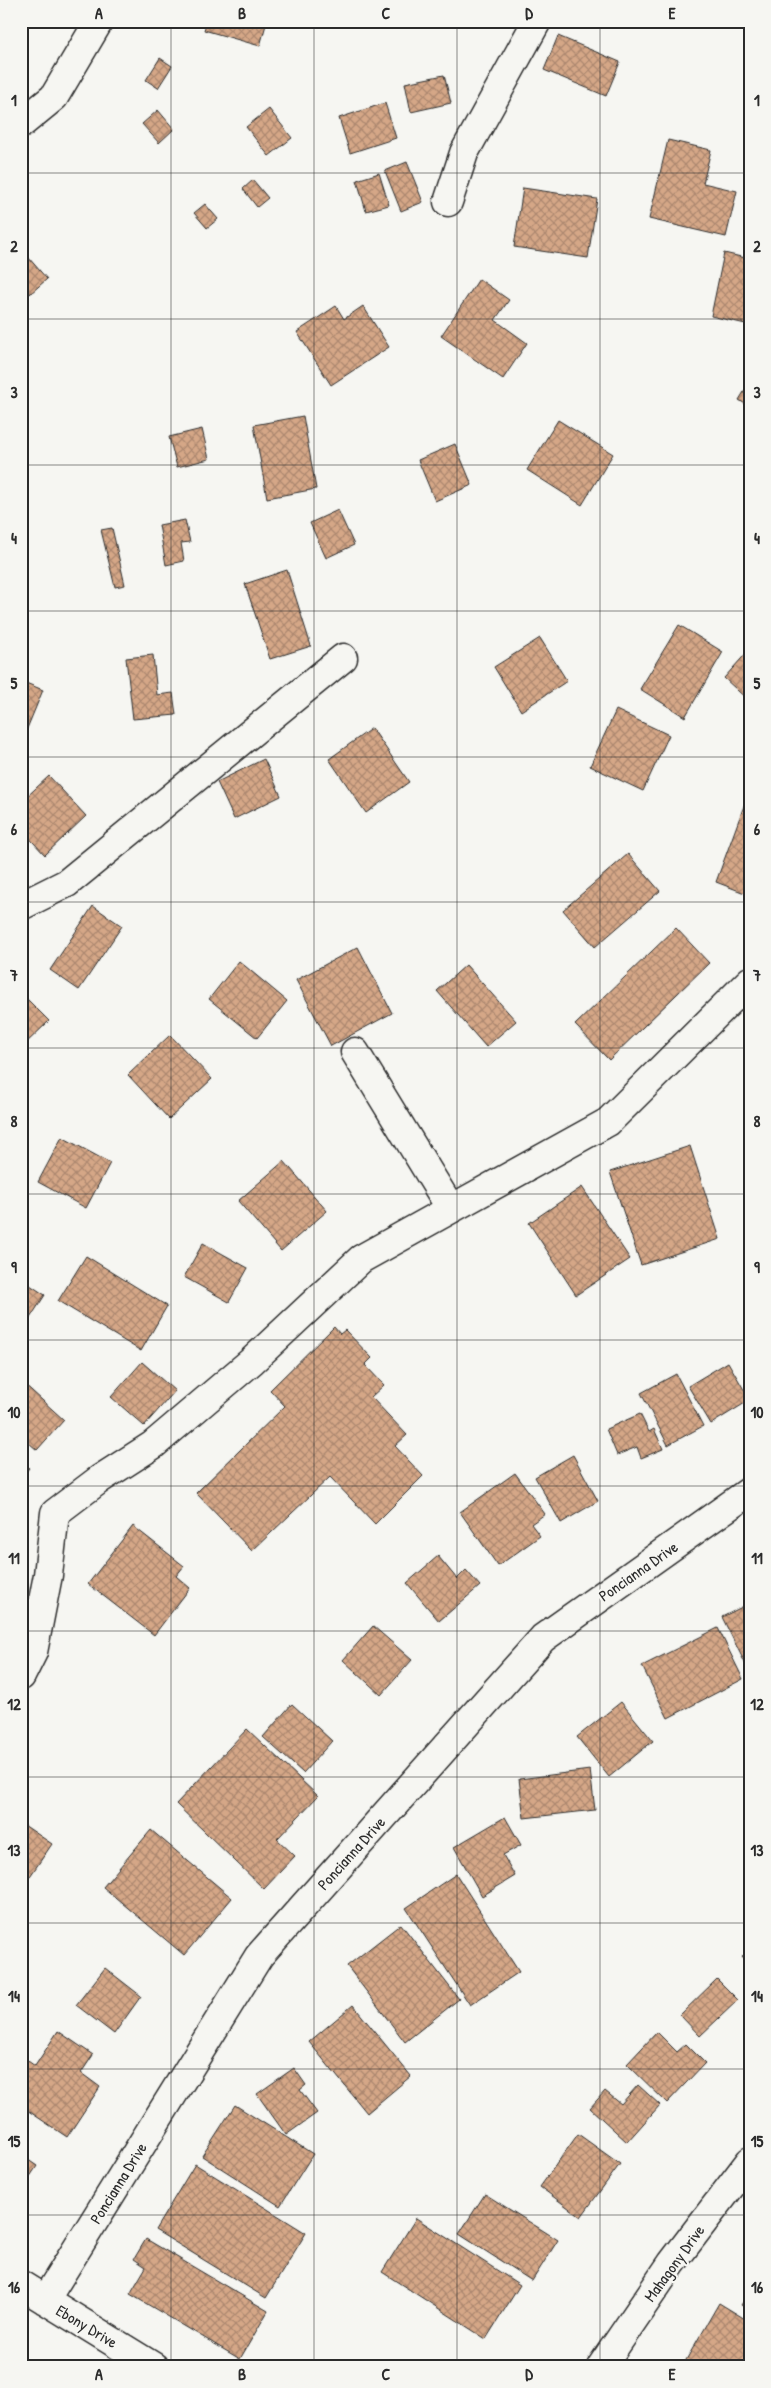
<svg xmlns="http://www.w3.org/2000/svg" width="771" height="2388" font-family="'Patrick Hand',sans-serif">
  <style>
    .building { fill: url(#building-cross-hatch); stroke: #2b2b2b }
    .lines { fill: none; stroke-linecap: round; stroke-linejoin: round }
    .street-casing { stroke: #2b2b2b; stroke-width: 31 }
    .street { stroke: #f6f6f2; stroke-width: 28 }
    .grid { fill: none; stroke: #2b2b2b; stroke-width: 1; stroke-opacity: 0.55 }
    .labels { text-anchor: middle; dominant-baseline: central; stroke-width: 4.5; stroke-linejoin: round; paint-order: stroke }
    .street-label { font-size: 16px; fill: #2b2b2b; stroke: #f6f6f2 }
    .neatline { fill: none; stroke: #2b2b2b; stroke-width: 2 }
    .grid-label { font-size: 16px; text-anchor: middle; font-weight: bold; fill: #2b2b2b }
  </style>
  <defs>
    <pattern id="building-cross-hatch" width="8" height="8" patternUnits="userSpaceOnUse" patternTransform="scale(1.25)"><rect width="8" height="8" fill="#d5a787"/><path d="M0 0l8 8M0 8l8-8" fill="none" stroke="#ad886f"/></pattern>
  </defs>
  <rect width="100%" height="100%" fill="#f6f6f2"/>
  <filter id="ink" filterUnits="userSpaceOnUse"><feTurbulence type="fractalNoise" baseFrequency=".02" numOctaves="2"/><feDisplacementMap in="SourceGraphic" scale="10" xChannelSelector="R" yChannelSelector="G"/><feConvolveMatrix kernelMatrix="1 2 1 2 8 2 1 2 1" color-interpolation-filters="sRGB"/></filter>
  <g filter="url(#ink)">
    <path class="building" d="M207,21H267L260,46L204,30Z
      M558,36L620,62L606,96L544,70Z
      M160,58L172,66L158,88L146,80Z
      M444,75L451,103L411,112L405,83Z
      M385,103L396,138L350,153L339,118Z
      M269,109L292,138L269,156L246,127Z
      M158,110L174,129L159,143L142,124Z
      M668,140L711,150L703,183L737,191L726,237L649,219Z
      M407,162L423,202L401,211L385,171Z
      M379,173L389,205L366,211L357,180Z
      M253,180L268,198L257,207L243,189Z
      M523,188L597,199L588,258L514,247Z
      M205,204L218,219L207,228L194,213Z
      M21,249L47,279L30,294L21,284Z
      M724,253L750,259V325L711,316Z
      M479,279L509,300L495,320L527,343L503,379L441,336Z
      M336,306L344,319L363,306L389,347L331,385L297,332Z
      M750,382V407L739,400Z
      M303,416L316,489L267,498L254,425Z
      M558,420L613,454L582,505L527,470Z
      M202,429L209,459L177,467L169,437Z
      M455,444L472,485L435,501L418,460Z
      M338,510L354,545L326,558L310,523Z
      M185,520L190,542L181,543L184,561L166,565L159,525Z
      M112,528L125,585L115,587L101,530Z
      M287,570L311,646L270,659L245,584Z
      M679,625L723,652L685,717L640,689Z
      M540,638L567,681L521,711L494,667Z
      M750,649V702L724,678Z
      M153,655L157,695L173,693L176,715L133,719L126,658Z
      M21,681L43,690L21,743Z
      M616,710L669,735L643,791L590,766Z
      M372,728L409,782L366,813L329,759Z
      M264,759L281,796L234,819L217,782Z
      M49,776L86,816L45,855L21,829V802Z
      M745,803L750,805V895L716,882Z
      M628,854L660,891L595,947L563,910Z
      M93,906L122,926L79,990L50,970Z
      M676,928L709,963L609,1060L575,1025Z
      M358,947L392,1013L331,1046L296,980Z
      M239,961L287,1001L257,1038L209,999Z
      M466,965L516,1021L486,1047L437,991Z
      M21,993L49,1021L21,1048Z
      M170,1035L212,1079L169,1119L128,1075Z
      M62,1137L110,1163L86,1208L38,1182Z
      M690,1146L720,1239L641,1265L610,1172Z
      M284,1161L327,1211L281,1251L238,1201Z
      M582,1187L630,1259L576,1295L529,1223Z
      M203,1243L248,1268L229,1302L184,1277Z
      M86,1256L167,1306L141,1351L58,1301Z
      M21,1279L45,1295L21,1332Z
      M334,1327L340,1334L345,1330L372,1358L365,1365L384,1385L371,1397L407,1435L395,1446L423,1476L375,1524L330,1477L252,1551L196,1493L285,1406L270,1390Z
      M142,1362L175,1391L144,1426L111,1397Z
      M728,1362L750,1400L711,1424L688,1386Z
      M676,1374L703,1426L668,1445L641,1393Z
      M21,1381L64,1420L37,1450L21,1436Z
      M640,1414L649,1432L654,1429L663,1449L641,1458L637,1447L617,1455L606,1429Z
      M573,1455L598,1501L561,1523L535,1477Z
      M21,1461L29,1468L21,1478Z
      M515,1473L545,1514L531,1524L540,1536L498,1566L460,1512Z
      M133,1526L184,1566L176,1576L190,1588L154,1635L88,1584Z
      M438,1556L457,1579L466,1570L480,1586L439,1621L407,1583Z
      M750,1603V1673L722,1617Z
      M373,1626L412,1660L381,1695L343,1660Z
      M718,1628L743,1679L668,1718L642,1666Z
      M621,1702L653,1741L609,1777L577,1737Z
      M292,1704L332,1741L303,1773L263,1737Z
      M247,1729L318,1796L277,1839L295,1856L264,1889L176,1804Z
      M590,1770L595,1810L524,1818L519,1779Z
      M505,1817L521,1845L503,1855L515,1876L482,1896L454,1847Z
      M21,1823L52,1844L22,1888H21Z
      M151,1830L232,1898L184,1955L103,1887Z
      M456,1874L519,1972L470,2005L406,1908Z
      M401,1924L459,1999L405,2042L347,1966Z
      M750,1951V1967L742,1957Z
      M105,1968L141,1996L114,2034L76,2005Z
      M717,1979L738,2000L700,2036L680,2015Z
      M353,2005L411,2076L367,2113L309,2042Z
      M58,2031L93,2055L81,2073L100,2087L67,2137L21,2106V2056L35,2066Z
      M657,2032L677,2052L686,2044L705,2063L667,2103L627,2064Z
      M294,2068L306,2085L300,2090L317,2113L286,2135L257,2094Z
      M638,2085L660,2105L627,2142L590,2108L605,2091L621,2104Z
      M235,2105L313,2154L280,2206L202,2156Z
      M578,2134L620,2164L581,2217L540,2187Z
      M21,2155L37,2166L21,2190Z
      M195,2164L306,2233L266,2298L155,2230Z
      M485,2194L558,2240L532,2281L459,2234Z
      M416,2218L520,2285L486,2339L382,2272Z
      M146,2239L268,2311L240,2359L130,2294L146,2267L134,2259Z
      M750,2292V2311L741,2305Z
      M719,2303L750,2322V2367H682Z"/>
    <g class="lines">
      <g class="street-casing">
        <path id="street" d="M21,124L54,97L99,21
          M448,202L464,153L537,21
          M21,906L67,883L343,658
          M355,1052L451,1209L608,1122L750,981
          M21,1676L33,1652L48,1575L55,1513L100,1479L153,1445L252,1361L361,1259L451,1209
          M21,2285L154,2367
          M45,2300L259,1956L543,1638L750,1491
          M601,2367L672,2263L750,2161"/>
      </g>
      <use href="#street" class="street"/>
    </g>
  </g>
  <path class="grid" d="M171,21V2367M314,21V2367M457,21V2367M600,21V2367M21,173H750M21,319H750M21,465H750M21,611H750M21,757H750M21,902H750M21,1048H750M21,1194H750M21,1340H750M21,1486H750M21,1631H750M21,1777H750M21,1923H750M21,2069H750M21,2215H750"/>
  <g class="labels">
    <g class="street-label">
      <text transform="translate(638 1571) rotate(-35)">Poncianna Drive</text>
      <text transform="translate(351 1853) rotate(-48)">Poncianna Drive</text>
      <text transform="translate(118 2183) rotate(-58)">Poncianna Drive</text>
      <text transform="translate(674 2263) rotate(-54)">Mahagony Drive</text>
      <text transform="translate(87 2326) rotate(31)">Ebony Drive</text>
    </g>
  </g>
  <rect width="771" height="2388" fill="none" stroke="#f6f6f2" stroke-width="55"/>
  <rect x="28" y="28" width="716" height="2332" class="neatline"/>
  <g class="grid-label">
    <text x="99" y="19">A</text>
    <text x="242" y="19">B</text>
    <text x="386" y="19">C</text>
    <text x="529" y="19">D</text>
    <text x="672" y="19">E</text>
    <text x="14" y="106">1</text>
    <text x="757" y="106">1</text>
    <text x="14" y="252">2</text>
    <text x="757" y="252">2</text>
    <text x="14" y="398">3</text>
    <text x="757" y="398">3</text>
    <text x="14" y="544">4</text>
    <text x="757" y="544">4</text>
    <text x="14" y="689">5</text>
    <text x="757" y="689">5</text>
    <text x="14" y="835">6</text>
    <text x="757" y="835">6</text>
    <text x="14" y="981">7</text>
    <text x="757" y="981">7</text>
    <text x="14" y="1127">8</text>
    <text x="757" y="1127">8</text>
    <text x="14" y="1273">9</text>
    <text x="757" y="1273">9</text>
    <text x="14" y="1418">10</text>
    <text x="757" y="1418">10</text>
    <text x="14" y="1564">11</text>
    <text x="757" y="1564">11</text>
    <text x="14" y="1710">12</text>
    <text x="757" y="1710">12</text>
    <text x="14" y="1856">13</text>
    <text x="757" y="1856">13</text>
    <text x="14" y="2002">14</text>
    <text x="757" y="2002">14</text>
    <text x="14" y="2147">15</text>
    <text x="757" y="2147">15</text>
    <text x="14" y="2293">16</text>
    <text x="757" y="2293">16</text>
    <text x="99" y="2380">A</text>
    <text x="242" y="2380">B</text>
    <text x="386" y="2380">C</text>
    <text x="529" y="2380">D</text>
    <text x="672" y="2380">E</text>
  </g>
</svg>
